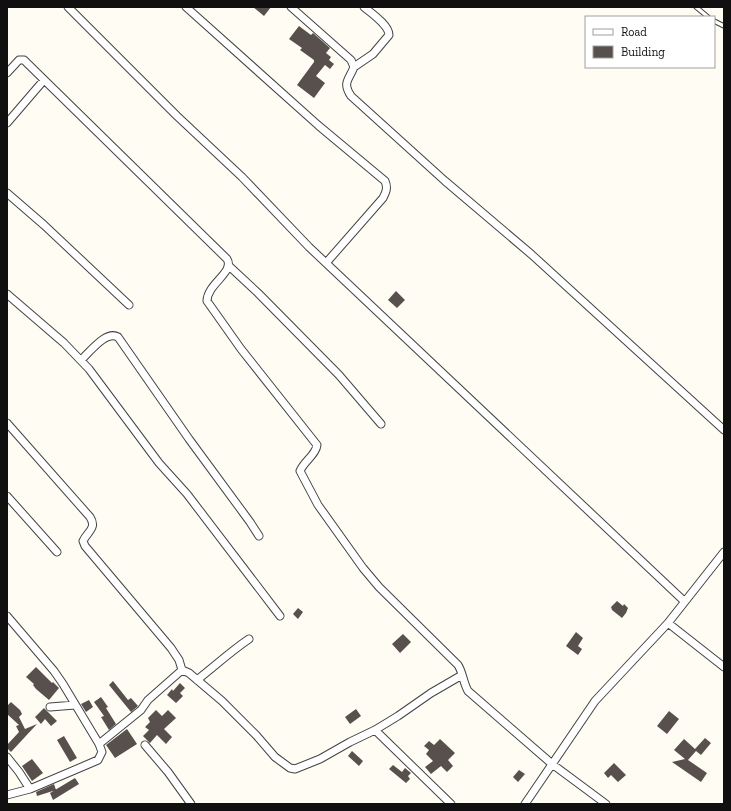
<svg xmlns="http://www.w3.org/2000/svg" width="731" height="811" font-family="'Zilla Slab',serif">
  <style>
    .building { fill: #58504c }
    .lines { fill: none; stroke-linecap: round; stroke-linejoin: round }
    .lane-casing { stroke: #434343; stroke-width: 5.5 }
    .street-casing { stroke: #434343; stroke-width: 9 }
    .lane { stroke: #fff; stroke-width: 3.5 }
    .street { stroke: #fff; stroke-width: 7 }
  </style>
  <rect width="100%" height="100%" fill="#fffcf3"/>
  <path class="building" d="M253,7H271L264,16Z
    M299,26L311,35L313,33L330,48L326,53L331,57L329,60L334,64L330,69L325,65L316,76L325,83L314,98L297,85L314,62V60L300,50L302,48L289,39Z
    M396,291L405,300L397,308L388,300Z
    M617,601L623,606L624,604L628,608L626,613L622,618L612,610L611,607Z
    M298,608L303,612L298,619L293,614Z
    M576,632L583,638L578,646L582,649L578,655L566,646Z
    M403,634L411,642L400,653L392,644Z
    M36,667L52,683L53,682L59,688L49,700L36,689L33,685L34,684L26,677Z
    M113,681L128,700L131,698L138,706L131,712L109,685Z
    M180,683L185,688L180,693L183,696L176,703L167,695L172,689L173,691Z
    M101,697L108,707L106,708L116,724L109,730L101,717L104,716L94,702Z
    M89,700L93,707L86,712L81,704Z
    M11,702L20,710L22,714L19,717L25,729L37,724L11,752L7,748V745L19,732L16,726L19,725L7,714V706Z
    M44,708L57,721L51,726L45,719L41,724L35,717Z
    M356,709L361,716L350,724L345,717Z
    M156,710L162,716L168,710L176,718L164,729L172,737L166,744L157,735L150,743L143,736L149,730L145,727L150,722L148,718Z
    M669,711L679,719L667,734L657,726Z
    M127,729L137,744L115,758L106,745Z
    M64,736L77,758L70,762L57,740Z
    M705,738L711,743L701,755L696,751L688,760L707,773L701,782L672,762L685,759L674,750L684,739L695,749Z
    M440,739L455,753L448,760L453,766L447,772L441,766L431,774L425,767L433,761L426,754L429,750L424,746L429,741L434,745Z
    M352,751L363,761L359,766L348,756Z
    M32,759L43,773L32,781L22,766Z
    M614,763L626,775L618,782L611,775L608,778L604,773Z
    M393,765L402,772L405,768L411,773L408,776L410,779L406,783L389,769Z
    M519,770L525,774L518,782L513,777Z
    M75,778L79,784L53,800L50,793Z
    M54,784L56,790L37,796L36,792Z"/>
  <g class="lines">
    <g class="lane-casing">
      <path id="lane" d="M696,7L708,17
        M714,21L724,26"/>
    </g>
    <g class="street-casing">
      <path id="street" d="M68,7L177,116L242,177L309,247L684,601
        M186,7L319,126L385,181C388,188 386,192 383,198L326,263
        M291,7L351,60L354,67C349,80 342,82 351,96L445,181L531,254L724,430
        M354,67L373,54L389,35C389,25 371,13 364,7
        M7,73L19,60H24L27,63L227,259C235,272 207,284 207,301L241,349L317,445C316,455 304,461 300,471L318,505L363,568L379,587L458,665C463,673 463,682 468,691L552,764L606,804
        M7,123L44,80
        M7,193L44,225L129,305
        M229,266L258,293L339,375L381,424
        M7,294L64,343L89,369L159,463L187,494L280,616
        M81,360C90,352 106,330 118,337L189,439L250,522L259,536
        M7,423L90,517C97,528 88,531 83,541L85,546L171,648L179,660L182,670
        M7,496L57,552
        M7,616L54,671L63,684L99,744L102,752L98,760L91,763L30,789L7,795
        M668,623L724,667
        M197,680C215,666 231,651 249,639
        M50,707L75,705
        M375,730L451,804
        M99,744L141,710L148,700L182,670L189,673L222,701L256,735L275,757L290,768L295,769L320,759L350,742L375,730L398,716L431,693L462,675
        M145,745L168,772L191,804
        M7,757L19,772L30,789
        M525,804L595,701L668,623L724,552"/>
    </g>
    <use href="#lane" class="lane"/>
    <use href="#street" class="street"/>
  </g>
  <rect width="731" height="811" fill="none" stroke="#101010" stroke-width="16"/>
  <rect x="585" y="16" width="130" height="52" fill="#ffffff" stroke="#9f9f9f"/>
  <rect x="593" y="29" width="20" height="6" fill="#ffffff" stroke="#9f9f9f"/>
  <text x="621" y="36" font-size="12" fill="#101010">Road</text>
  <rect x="593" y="46" width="20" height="12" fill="#58504c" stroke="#9f9f9f"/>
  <text x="621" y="56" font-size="12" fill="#101010">Building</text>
</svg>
